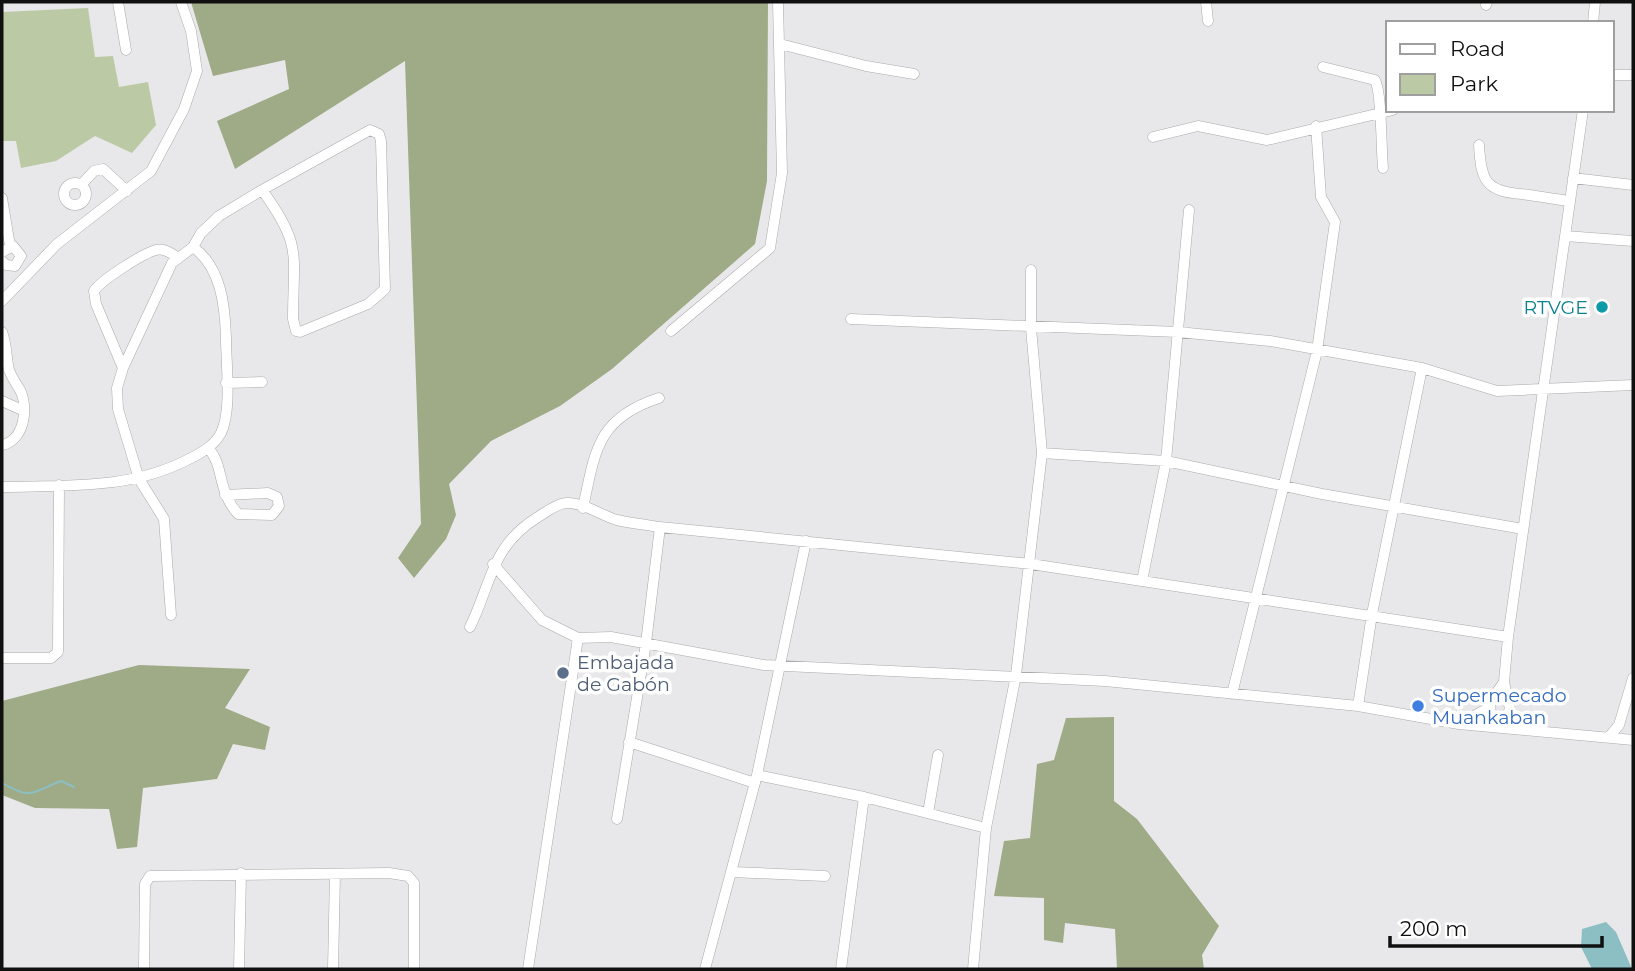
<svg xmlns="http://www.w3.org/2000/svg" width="1635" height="971" font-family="Montserrat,sans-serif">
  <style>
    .green { fill: #bcc9a5 }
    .forest { fill: #9eab86 }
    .water { fill: #8bbfc3 }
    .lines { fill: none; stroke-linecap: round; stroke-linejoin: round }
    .stream { stroke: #8bbfc3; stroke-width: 2 }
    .minor-casing { stroke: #aaaaac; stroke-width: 11 }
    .minor { stroke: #fff; stroke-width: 10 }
    .culture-dot { fill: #0f9aa8; stroke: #fff; stroke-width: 2.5 }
    .service-dot { fill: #5c6f8a; stroke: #fff; stroke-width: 2.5 }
    .shop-dot { fill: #3f7fe0; stroke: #fff; stroke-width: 2.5 }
    .labels { text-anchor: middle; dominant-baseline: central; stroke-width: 7; stroke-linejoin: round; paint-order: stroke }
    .culture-label { font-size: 19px; fill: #0d838f; stroke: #fff; text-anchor: end }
    .service-label { font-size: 19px; fill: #4e5e75; stroke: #fff; text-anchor: start }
    .shop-label { font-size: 19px; fill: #366cbe; stroke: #fff; text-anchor: start }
  </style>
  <rect width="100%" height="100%" fill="#e8e8ea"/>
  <path class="green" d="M88,8L95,57L113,56L119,87L148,82L156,125L132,153L95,136L56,161L21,168L16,141H2V12Z"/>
  <path class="forest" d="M191,2H768L767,181L755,244L612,369L560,406L491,441L449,484L456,515L446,539L414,578L398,558L421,524L405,61L235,169L217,121L289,89L285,60L213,76Z
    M139,665L250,669L225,708L270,727L265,750L233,744L217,779L143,788L137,847L117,849L109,809L35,808L2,795V701Z
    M1114,717V801L1137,819L1219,926L1202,955L1204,969H1117L1115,929L1065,923L1063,943L1044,940V898L994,896L1004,841L1030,838L1037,764L1054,760L1066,718Z"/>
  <path class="water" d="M1606,922L1616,932L1632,969H1592L1581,947L1582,929Z"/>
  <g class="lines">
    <path class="stream" d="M2,783C32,800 30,793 61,781L74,787"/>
    <g class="minor-casing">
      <path id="minor" d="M118,2L126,50
        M1206,2L1208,21
        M1486,5L1487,2
        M1593,23L1595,2
        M780,44L866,66L914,74
        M1323,67L1375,80C1382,93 1381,149 1383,168
        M1612,75H1633
        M1153,137L1198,126L1267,140L1393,110
        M1479,145C1481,180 1485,191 1521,194C1537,196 1554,199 1570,201
        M1573,178L1633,185
        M64 194a11 11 0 1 1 22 0a11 11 0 1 1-22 0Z
        M81,185L94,171L103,169L127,191
        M2,198L10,246
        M1565,236L1633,241
        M2,252L13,246L21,256L15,266L6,265L2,261
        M2,301L57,244L151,171L184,109L197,71L191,31L181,2
        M851,319L1178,332L1270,341L1422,368L1497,391L1633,385
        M671,331L770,248L782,173L778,2
        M2,332C7,344 6,358 9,370C12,378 16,383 20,390C29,408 24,441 2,445
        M123,368L96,304L94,291C101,280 144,253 156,250C164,248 171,253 177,257
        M226,383L262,382
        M2,401L22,410
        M208,448C225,466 216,489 238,514L272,515L279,506L277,497L268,493L225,495
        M1042,453L1166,461L1322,494L1523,529
        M2,487C66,485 130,490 189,459C201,453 214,446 221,433C232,411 226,363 226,338C225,305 221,267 193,247
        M583,508C595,451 597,418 659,398
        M493,564L542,620L578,638
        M1142,581L1166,461L1189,210
        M171,615L164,519L139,479L118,409L117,388L123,368L172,263L193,247L201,233L219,216L262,190L370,130L379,134L381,141L385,289L368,304L300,332L296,331L293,319C293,254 303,246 262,190
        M470,627C492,582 491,546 538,517C546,512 556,504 566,503C583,502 602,516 617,520C631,523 646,525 660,527
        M2,658H51L58,652L59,485
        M1232,694L1317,351L1335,222L1321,197L1316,126
        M1358,706L1372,614L1422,368
        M1462,723L1488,708
        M1492,727L1490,702L1504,682
        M1502,728L1510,709L1504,682L1508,637L1583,110
        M1609,737L1619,725L1633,678
        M629,742L755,783
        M757,775L864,797L986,828
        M928,813L938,755
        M617,819L646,643L660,527L1031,564L1508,637
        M732,872L825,876
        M144,969L145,884L150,876L389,873L408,876L414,883V969
        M239,969L241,873
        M333,969L335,874
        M528,969L578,638L611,637L764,665L1105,681L1358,706L1459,724L1633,740
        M705,969L757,775L806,541
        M841,969L864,797
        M973,969L986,828L1016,675L1042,453L1031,328V270"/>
    </g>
    <use href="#minor" class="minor"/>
  </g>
  <circle class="culture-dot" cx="1602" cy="307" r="7"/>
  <circle class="service-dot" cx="563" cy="673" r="7"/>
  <circle class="shop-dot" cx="1418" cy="706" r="7"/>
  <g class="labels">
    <g class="culture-label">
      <text x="1588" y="307">RTVGE</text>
    </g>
    <g class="service-label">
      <text x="577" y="662">Embajada<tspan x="577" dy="22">de Gabón</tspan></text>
    </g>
    <g class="shop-label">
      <text x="1432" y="695">Supermecado<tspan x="1432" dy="22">Muankaban</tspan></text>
    </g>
  </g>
  <rect width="1635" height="971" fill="none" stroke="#101011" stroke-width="7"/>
  <rect x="1386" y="21" width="228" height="91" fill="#ffffff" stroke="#9f9fa0" stroke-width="2"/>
  <rect x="1400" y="44" width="35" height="10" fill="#ffffff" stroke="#9f9fa0" stroke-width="2"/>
  <text x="1450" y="56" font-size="21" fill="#101011">Road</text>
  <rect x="1400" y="74" width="35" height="21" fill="#bcc9a5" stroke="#9f9fa0" stroke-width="2"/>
  <text x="1450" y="91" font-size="21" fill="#101011">Park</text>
  <path d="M1390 936v10h212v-10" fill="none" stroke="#101011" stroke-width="3.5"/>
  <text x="1400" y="936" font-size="21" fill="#101011" stroke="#ffffff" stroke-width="5" paint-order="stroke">200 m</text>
</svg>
